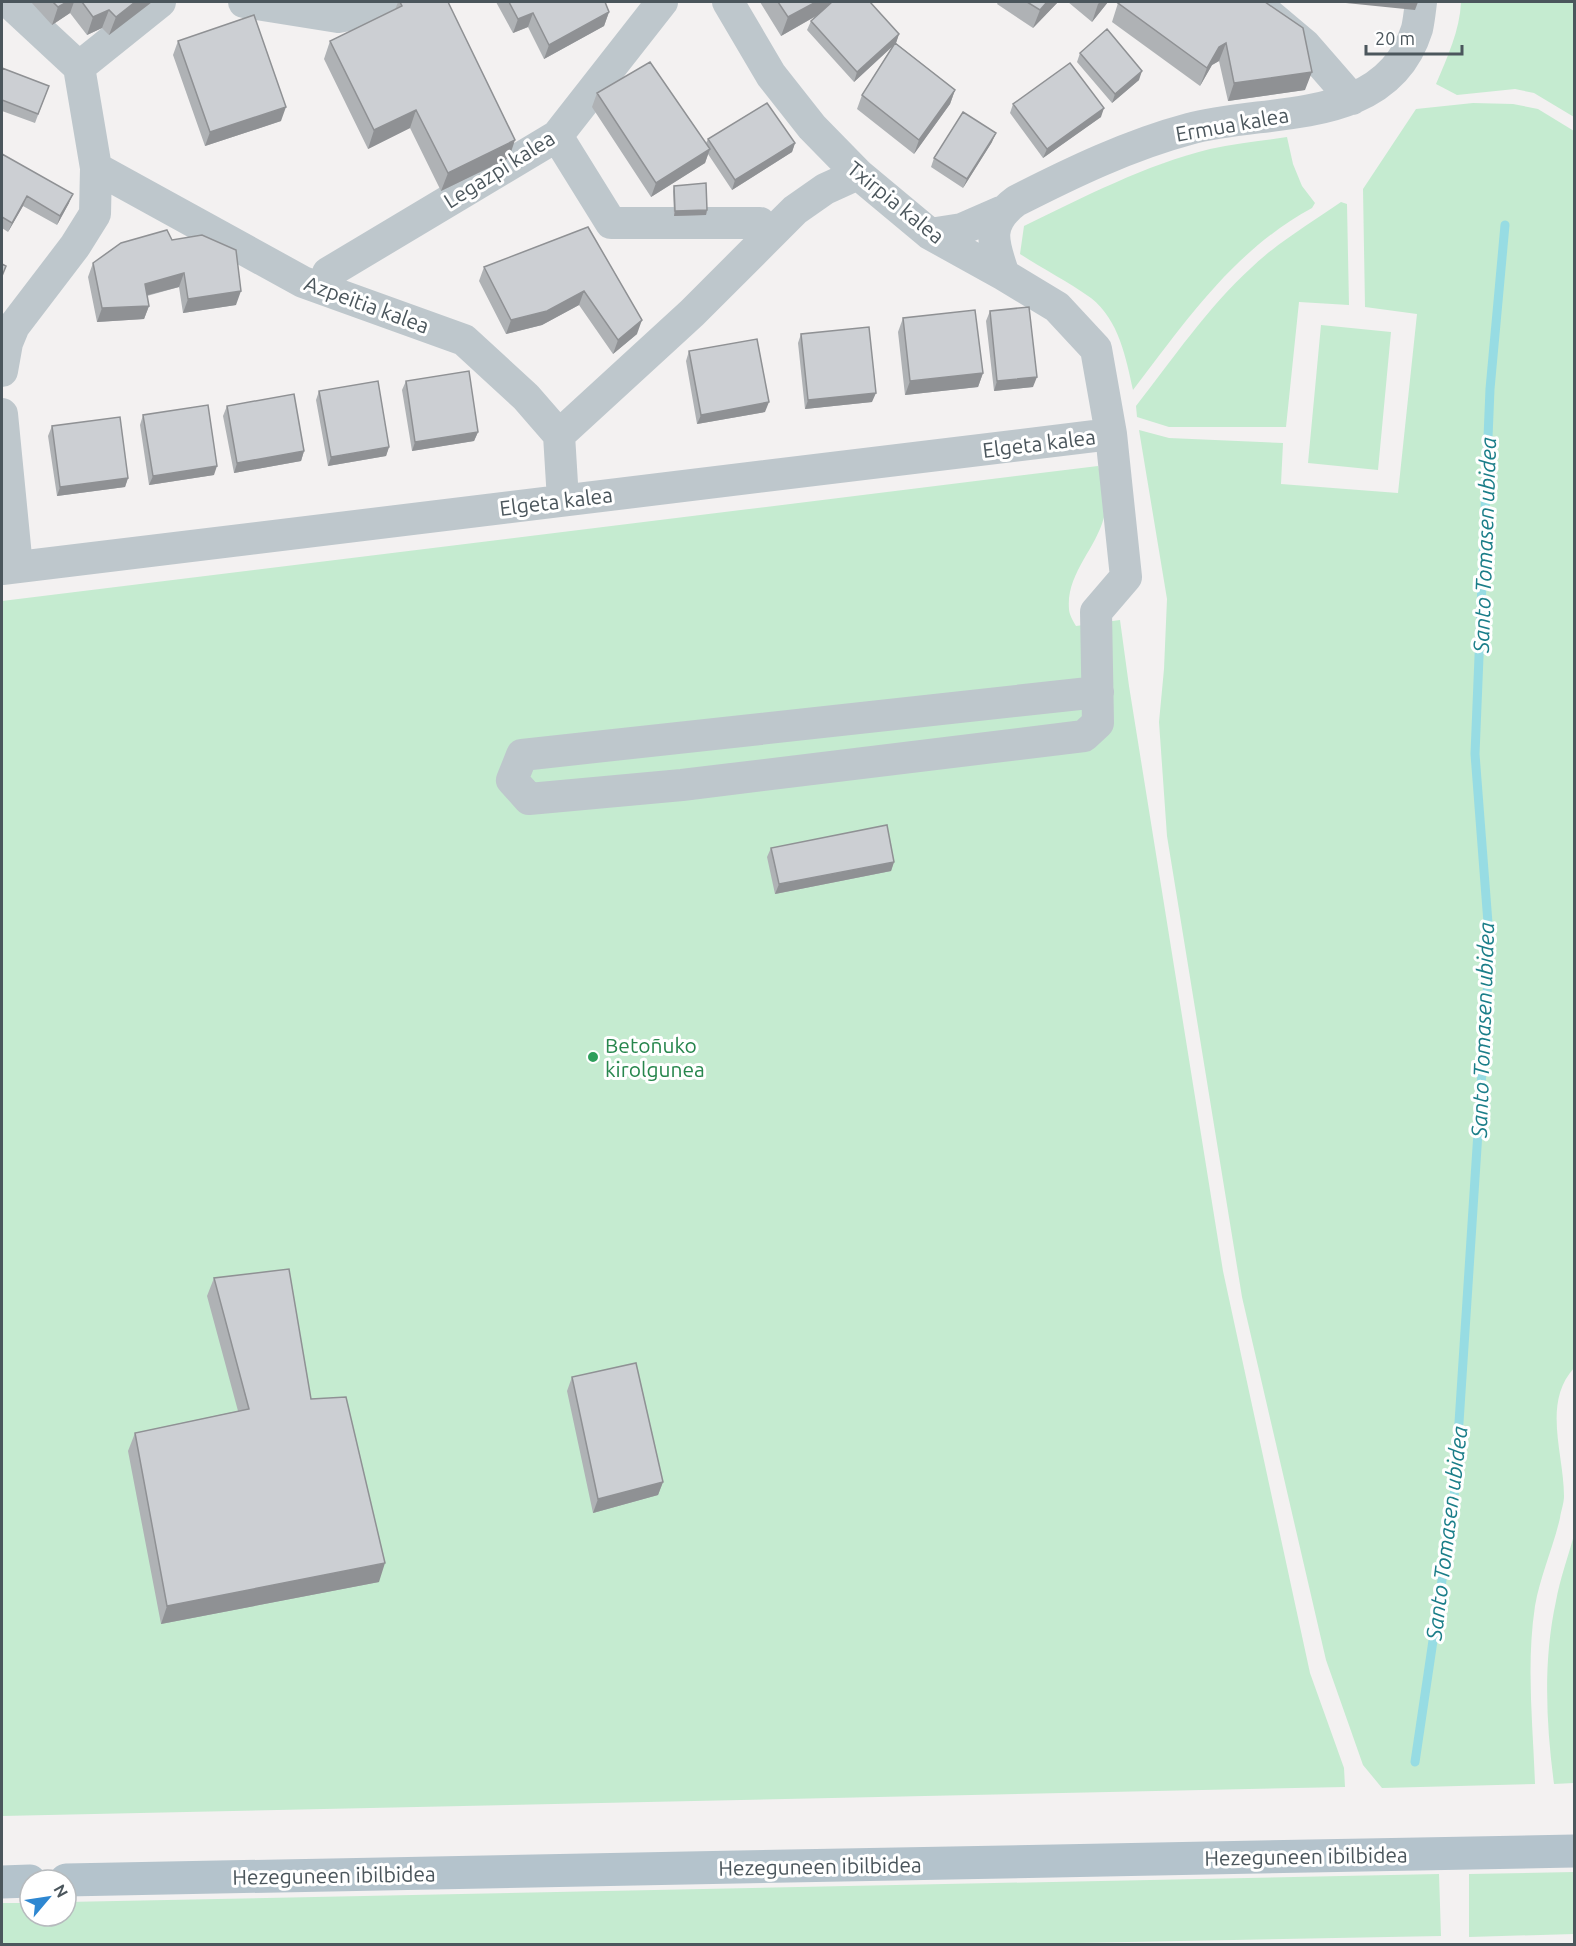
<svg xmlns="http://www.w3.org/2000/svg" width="1576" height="1946" font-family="Ubuntu,sans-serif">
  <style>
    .green { fill: #c5ebd0 }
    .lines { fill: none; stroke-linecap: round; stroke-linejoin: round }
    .stream { stroke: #97dce3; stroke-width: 9 }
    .minor { stroke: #bec7cc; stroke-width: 32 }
    .major { stroke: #b4c3cc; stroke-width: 33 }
    .wall { fill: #afb2b5 }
    .shaded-wall { fill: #8f9194 }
    .building { fill: #cccfd3; stroke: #8f9194; stroke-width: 1.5 }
    .leisure-dot { fill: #2e9e5b; stroke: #fff; stroke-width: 2 }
    .labels { text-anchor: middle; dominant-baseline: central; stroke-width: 6; stroke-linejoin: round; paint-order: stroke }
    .street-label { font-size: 21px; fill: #4b565c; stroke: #fff }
    .leisure-label { font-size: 21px; fill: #27864d; stroke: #fff; text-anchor: start }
    .water-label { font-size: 22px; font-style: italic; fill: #1b7e89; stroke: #fff }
  </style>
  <rect width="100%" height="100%" fill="#f3f1f1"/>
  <path class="green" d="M1461,2H1574V117L1534,93L1515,89L1457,95L1436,84C1447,58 1460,30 1461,2Z
    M1473,103L1513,104L1538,109L1574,131V414L1573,418L1574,1368C1542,1403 1564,1454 1564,1496C1564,1503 1561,1511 1560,1518C1553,1548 1540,1577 1535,1606C1526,1665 1533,1725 1535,1784L1382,1788L1363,1765L1326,1660L1242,1297L1167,836L1159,722L1164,669L1167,599L1139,430L1169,438L1283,443L1281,484L1398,493L1417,314L1365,307L1363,189L1416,109Z
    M1287,137L1293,164L1302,186L1315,203L1312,208C1233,251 1186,321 1133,390C1126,358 1119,320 1091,298C1069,282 1043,269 1020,254L1024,226C1084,197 1145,165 1210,149C1235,143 1261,141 1287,137Z
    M1341,202L1347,204L1349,305L1299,302L1286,427H1169L1137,417L1136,406C1172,360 1208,307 1251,268C1278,242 1311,223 1341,202Z
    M1321,325L1391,332L1378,470L1308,463Z
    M1098,466C1103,480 1107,502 1104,517C1096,549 1066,574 1069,609C1069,614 1073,621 1076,626L1120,620L1129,686L1223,1271L1310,1673L1344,1768L1345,1787L2,1816V601Z
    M1574,1535V1783L1554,1784C1546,1723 1543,1661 1556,1601C1560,1579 1568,1557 1574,1535Z
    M1574,1872V1934L1469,1937V1874Z
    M1439,1874L1441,1936L1024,1944H2V1903H30V1916H66V1902Z"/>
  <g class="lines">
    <path class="stream" d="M1415,1762L1454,1499L1490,949L1475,754L1490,389L1505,225"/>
    <path class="minor" d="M244,2L338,17L373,10L393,2
      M728,2L771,75L812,127L858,174L930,234L1004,275L1057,307L1096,349L1111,434L1126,577L1096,612L1098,723L1084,736L682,785L529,799L512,780L522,755L1098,692
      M1254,2L1305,45L1352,99
      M79,67L160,2
      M557,136L611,223H760
      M96,168L303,282L464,340L526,397L559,435L563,500
      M930,234L962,229L1001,212
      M328,273L557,136L662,2
      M1004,275C993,243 985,224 1016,201C1071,173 1129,145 1189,129C1268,107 1386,128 1417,29C1419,20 1420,10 1421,2
      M2,371L7,343L14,326L75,246L95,214L96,168L79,67L9,2
      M2,414L17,567
      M559,435L692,313L795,210L825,189L858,174
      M2,569L1111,434"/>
    <path class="major" d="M66,1880L1574,1851
      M2,1882L30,1881"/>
  </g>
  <path class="wall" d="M31,2H152L109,35L102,28L87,35L70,13L52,25Z
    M398,2H448L509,158L441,191L410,128L368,149L324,59L330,41L395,10Z
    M496,2H605L609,12L604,26L544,59L528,27L513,33Z
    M760,2H831L830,3L899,34L896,43L955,90L950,104L914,154L857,109L862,95L892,47L854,82L807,30L811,21L818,15L781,36Z
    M998,2H1058L1033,28L997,4Z
    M1068,2H1108L1092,22Z
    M1265,2L1305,90L1228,101L1219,61L1212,65L1200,86L1112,22L1118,3Z
    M178,41L281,121L205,146L173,55Z
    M1080,53L1139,80L1112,103L1077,62Z
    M2,68L49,86L35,123L2,111Z
    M597,93L706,143L708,139L795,143L792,152L732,190L708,154L705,163L651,197L592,107Z
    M1013,104L1101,117L1043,158L1010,113Z
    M992,142L963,188L931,167L934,158Z
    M2,154L69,203L57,225L23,206L8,232L2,228Z
    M674,186L707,210L706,215L674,216L673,191Z
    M588,227L637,334L613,354L579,305L542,325L506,334L479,281L484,267Z
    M172,240L236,305L183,313L179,287L147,296L149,306L144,319L97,322L88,277L93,263Z
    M990,311L1033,387L994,391L986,321Z
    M903,318L983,373L978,387L905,395L898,332Z
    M801,334L872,402L805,409L798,343Z
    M689,351L765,412L697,424L686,361Z
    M406,381L478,432L474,441L412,451L402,390Z
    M319,391L389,447L386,456L328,466L316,400Z
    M227,406L304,451L301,461L234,473L223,416Z
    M143,415L214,475L149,485L140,425Z
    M52,426L128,478L125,487L57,496L48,436Z
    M771,848L894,862L891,871L775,894L767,857Z
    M214,1278L311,1399L379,1582L161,1624L128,1451L135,1433L238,1411L207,1296Z
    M572,1377L663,1482L658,1495L593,1513L567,1391Z"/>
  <path class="shaded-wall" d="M67,2H74L70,13L52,25L58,7Z
    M135,2H152L109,35L116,17Z
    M816,2H831L828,9L781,36L788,17Z
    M1047,2H1058L1033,28L1040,10Z
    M1100,2H1108L1092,22L1098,4Z
    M1336,2H1418L1415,10Z
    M109,10L102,28L87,35L93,17Z
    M609,12L604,26L544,59L549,45Z
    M533,13L528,27L513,33L518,19Z
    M899,34L896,43L854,82L857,72Z
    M1226,43L1219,61L1212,65L1200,86L1207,68L1219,47Z
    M1142,71L1139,80L1112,103L1115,94Z
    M1312,72L1305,90L1228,101L1234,83Z
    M955,90L950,104L914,154L919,140Z
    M286,107L281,121L205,146L210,132Z
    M1104,108L1101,117L1043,158L1047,149Z
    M416,110L410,128L368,149L374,130Z
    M996,133L992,142L963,188L967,179Z
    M515,140L509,158L441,191L448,173Z
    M795,143L792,152L732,190L735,180Z
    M710,149L705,163L651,197L656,183Z
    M73,194L69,203L57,225L60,216Z
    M27,196L23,206L8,232L12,223Z
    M707,210L706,215L674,216L675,211Z
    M184,273L179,287L140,297L145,284Z
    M241,291L236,305L183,313L188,299Z
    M584,291L579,305L542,325L506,334L511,320Z
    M149,306L144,319L97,322L102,308Z
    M642,320L637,334L613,354L618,340Z
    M983,373L978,387L905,395L910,381Z
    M1037,377L1033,387L994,391L997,381Z
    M876,393L872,402L805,409L808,400Z
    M769,402L765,412L697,424L701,415Z
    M478,432L474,441L412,451L415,442Z
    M389,447L386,456L328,466L331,457Z
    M304,451L301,461L234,473L237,463Z
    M217,466L214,475L149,485L153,476Z
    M128,478L125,487L57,496L60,487Z
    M894,862L891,871L775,894L779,884Z
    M663,1482L658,1495L593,1513L598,1499Z
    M385,1563L379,1582L161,1624L167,1606Z"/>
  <path class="building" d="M53,2H67L58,7Z
    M82,2H135L116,17L109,10L93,17Z
    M400,2H448L515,140L448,173L416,110L374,130L330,41L402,6Z
    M509,2H605L609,12L549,45L533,13L518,19Z
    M778,2H816L788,17Z
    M832,2H870L899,34L857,72L811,21Z
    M1027,2H1047L1040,10Z
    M1120,2H1265L1303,28L1312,72L1234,83L1226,43L1219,47L1207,68L1118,3Z
    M254,15L286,107L210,132L178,41Z
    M1107,29L1142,71L1115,94L1080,53Z
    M895,43L955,90L919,140L862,95Z
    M650,62L710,149L656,183L597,93Z
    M1070,63L1104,108L1047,149L1013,104Z
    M2,68L49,86L38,114L2,100Z
    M767,103L795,143L735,180L708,139Z
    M963,112L996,133L967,179L934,158Z
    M2,154L73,194L60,216L27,196L12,223L2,217Z
    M706,183L707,210L675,211L674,186Z
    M588,227L642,320L618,340L584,291L547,311L511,320L484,267Z
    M167,230L172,240L202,235L236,250L241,291L188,299L184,273L145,284L149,306L102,308L93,263L121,243Z
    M2,264L6,266L2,276Z
    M1029,307L1037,377L997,381L990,311Z
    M975,310L983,373L910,381L903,318Z
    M869,327L876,393L808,400L801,334Z
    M757,339L769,402L701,415L689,351Z
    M469,371L478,432L415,442L406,381Z
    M378,381L389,447L331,457L319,391Z
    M294,394L304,451L237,463L227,406Z
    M208,405L217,466L153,476L143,415Z
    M120,417L128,478L60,487L52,426Z
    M887,825L894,862L779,884L771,848Z
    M289,1269L311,1399L346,1397L385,1563L167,1606L135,1433L249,1409L214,1278Z
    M636,1363L663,1482L598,1499L572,1377Z"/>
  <circle class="leisure-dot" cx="593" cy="1057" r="6"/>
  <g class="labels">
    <g class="street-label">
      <text transform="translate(1232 124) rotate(-10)">Ermua kalea</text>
      <text transform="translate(499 169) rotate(-32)">Legazpi kalea</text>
      <text transform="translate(896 202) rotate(39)">Txirpia kalea</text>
      <text transform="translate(367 304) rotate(20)">Azpeitia kalea</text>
      <text transform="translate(1039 443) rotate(-7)">Elgeta kalea</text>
      <text transform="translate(556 501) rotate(-7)">Elgeta kalea</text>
      <text transform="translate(1306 1856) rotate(-1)">Hezeguneen ibilbidea</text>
      <text transform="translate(820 1866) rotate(-1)">Hezeguneen ibilbidea</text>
      <text transform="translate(334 1875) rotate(-1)">Hezeguneen ibilbidea</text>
    </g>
    <g class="leisure-label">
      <text x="605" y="1045">Betoñuko<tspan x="605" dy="24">kirolgunea</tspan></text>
    </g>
    <g class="water-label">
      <text transform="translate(1484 545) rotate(-88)">Santo Tomasen ubidea</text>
      <text transform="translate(1482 1030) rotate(-88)">Santo Tomasen ubidea</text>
      <text transform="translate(1446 1533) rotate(-83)">Santo Tomasen ubidea</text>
    </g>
  </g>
  <rect width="1576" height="1946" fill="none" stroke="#4b565c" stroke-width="6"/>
  <g transform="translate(48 1898) rotate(61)"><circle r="28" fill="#ffffff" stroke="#b7bbbe" stroke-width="1.5"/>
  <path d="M0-4.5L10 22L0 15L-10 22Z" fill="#2e87d1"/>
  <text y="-9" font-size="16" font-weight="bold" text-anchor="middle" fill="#4b565c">N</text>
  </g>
  <path d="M1366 45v9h96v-9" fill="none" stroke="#4b565c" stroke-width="3"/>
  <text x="1375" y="45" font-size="18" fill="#4b565c" stroke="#ffffff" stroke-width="4.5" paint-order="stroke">20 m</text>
</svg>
